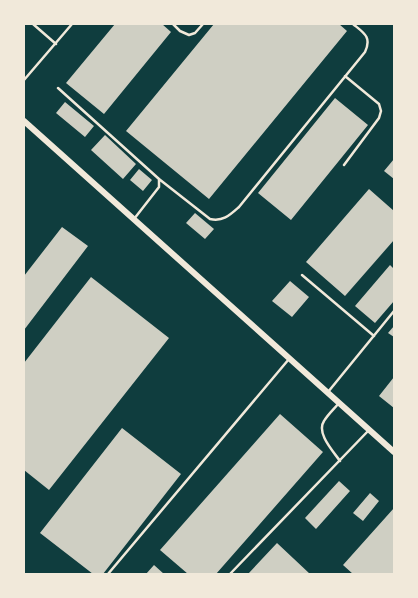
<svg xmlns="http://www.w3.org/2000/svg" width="418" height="598" font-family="'Libre Baskerville',serif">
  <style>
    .building { fill: #cfcfc3 }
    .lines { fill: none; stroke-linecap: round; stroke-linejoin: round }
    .service { stroke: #f1e9da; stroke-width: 2.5 }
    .tertiary { stroke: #f1e9da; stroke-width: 6 }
  </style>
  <rect width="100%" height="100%" fill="#0f3d3e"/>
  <path class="building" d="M115,24H162L171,32L104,114L66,83Z
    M214,24H339L347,31L209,199L126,131Z
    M335,98L368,125L291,220L258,193Z
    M65,102L94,126L85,137L56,113Z
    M105,135L136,164L123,179L91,150Z
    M394,159V179L384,171Z
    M139,169L152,180L143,191L130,180Z
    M369,189L394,211V240L345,296L306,262Z
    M195,213L214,229L205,239L186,223Z
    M62,227L88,246L24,330V276Z
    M390,265L394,269V301L375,323L355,306Z
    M91,277L169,338L49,490L24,470V363Z
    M290,281L309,297L292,317L272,301Z
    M394,326V337L388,333Z
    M394,377V408L379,396Z
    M280,414L323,452L216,574H188L160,550Z
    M122,428L181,474L103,574H93L40,533Z
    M339,481L350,491L316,529L305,518Z
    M370,493L379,501L363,521L353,513Z
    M394,508V574H353L343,565Z
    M277,543L310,574H248Z
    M154,565L164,574H146Z"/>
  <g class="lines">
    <path class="service" d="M33,24L56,44
      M173,24L180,31L189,35L195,33L203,24
      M24,80L72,24
      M58,88L159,179V187L134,219
      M344,165L379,118L381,111L379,104L345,76
      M159,179L210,219C223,222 230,215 239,207L365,52C372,37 364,33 353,24
      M302,275L374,336
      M328,392L394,311
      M339,403C334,409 328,414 324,421C316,433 333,451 340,461
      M108,574L289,359
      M230,574L369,430"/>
    <path class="tertiary" d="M24,121L394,452"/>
  </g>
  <rect width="418" height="598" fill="none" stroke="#f1e9da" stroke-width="50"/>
</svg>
